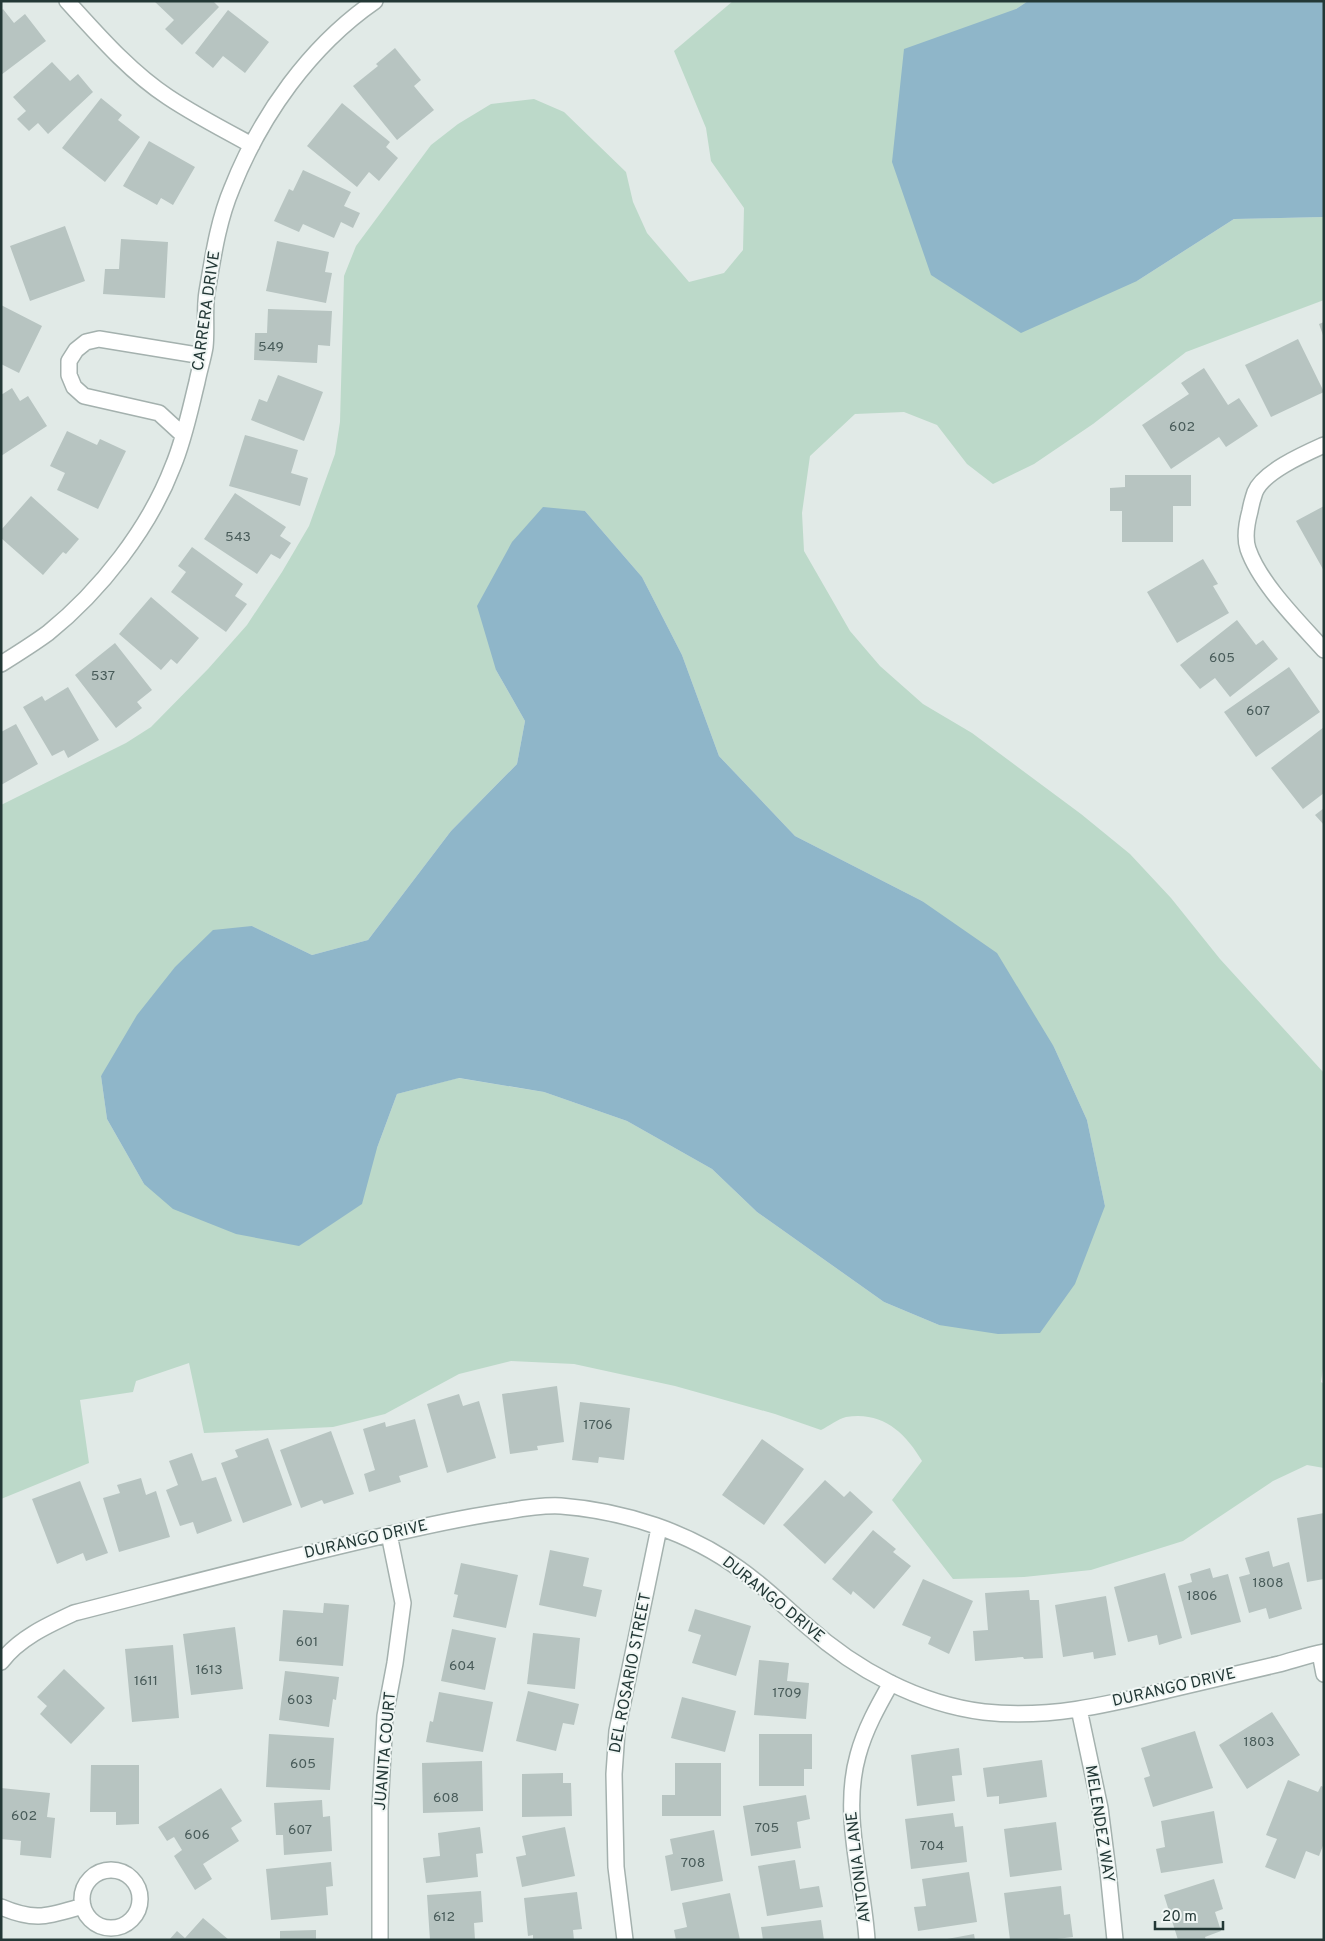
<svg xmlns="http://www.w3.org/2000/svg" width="1325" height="1941" font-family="Overpass,sans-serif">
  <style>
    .green { fill: #bcd9c9; fill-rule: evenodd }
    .water { fill: #8fb6c9 }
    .building { fill: #b7c4c1 }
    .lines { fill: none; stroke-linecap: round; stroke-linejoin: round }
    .minor-casing { stroke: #a4b1ae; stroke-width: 18 }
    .minor { stroke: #fff; stroke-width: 15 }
    .labels { text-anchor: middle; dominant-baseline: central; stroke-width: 4; stroke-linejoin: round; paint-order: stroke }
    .number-label { font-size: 14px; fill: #485b59 }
    .street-label { font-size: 16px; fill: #233836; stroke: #f1f7f5 }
  </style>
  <rect width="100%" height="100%" fill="#e1eae7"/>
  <path class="green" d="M733,1H1028L1016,9L1137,281L1234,219L1324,217V300L1186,352L1093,424L1034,464L993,484L967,464L937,425L904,412L855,414L810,456L802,513L804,551L850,631L880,666L923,704L972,733L1081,814L1130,854L1171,898L1220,959L1324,1073V1362L1321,1382L1324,1384V1468L1307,1465L1273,1481L1183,1541L1091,1570L1024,1577L953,1579L892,1500L922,1461C905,1432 882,1411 846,1417C838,1419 829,1426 821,1430L775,1414L675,1386L574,1364L511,1361L459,1374L385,1414L333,1427L204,1433L189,1363L136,1381L133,1392L80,1400L89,1463L1,1499V805L126,743L151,727L208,669L247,625L282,572L309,526L335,454L340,422L344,276L356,246L431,145L458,124L491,104L534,99L564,112L626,172L633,202L647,233L689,282L724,273L743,250L744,208L711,161L706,128L674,51ZM585,511L642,577L682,655L719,756L795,836L922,901L1054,1047L1087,1120L1105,1206L939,1325L884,1302L757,1212L712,1169L627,1121L544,1092L458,1078L397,1094L377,1148L144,1184L107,1119L101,1076L252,926L312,955L368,940L451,831L517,764L525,721L496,670Z"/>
  <path class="water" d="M1028,1H1324V217L1234,219L1137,281L1021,333L931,275L892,162L904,49L1016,9Z
    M543,507L585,511L642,577L682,655L719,756L795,836L922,901L997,953L1054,1047L1087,1120L1105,1206L1075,1284L1040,1333L998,1334L939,1325L884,1302L757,1212L712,1169L627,1121L544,1092L459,1078L397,1094L377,1148L362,1204L299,1246L236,1234L173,1209L144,1184L107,1119L101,1076L137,1015L175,967L213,930L252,926L312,955L368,940L451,831L517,764L525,721L496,670L477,606L512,542Z"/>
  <path class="building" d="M154,1H213L219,7L182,45L165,29L174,20Z
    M3,9L14,23L25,14L46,41L1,75V11Z
    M228,10L269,42L245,73L223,56L213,68L195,53Z
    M395,48L421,80L414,86L434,110L397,140L353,86L378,66L376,64Z
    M52,62L70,81L78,74L93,92L48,134L38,123L29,131L17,119L26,111L13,97Z
    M101,98L122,115L118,120L140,137L105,182L62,148Z
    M342,103L390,142L386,147L398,158L379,181L369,172L357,187L307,146Z
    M149,141L195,167L173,205L161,198L157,205L123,186Z
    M303,170L351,192L344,206L360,213L353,228L341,222L334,238L303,224L299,232L274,221L289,189L293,191Z
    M65,226L85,281L30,301L10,246Z
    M121,239L168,242L165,298L103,294L105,269H119Z
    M277,241L329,252L325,272L332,273L326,303L266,291Z
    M1,305L42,326L19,373L1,364Z
    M268,309L332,311L330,346L318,345L317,363L254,360L255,333H267Z
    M1324,322V338L1319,324Z
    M1298,339L1324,392L1271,417L1245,365Z
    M1204,368L1228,405L1239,398L1258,426L1226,447L1219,437L1171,469L1142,425L1189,394L1181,383Z
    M278,375L323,392L304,441L251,420L259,399L267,402Z
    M12,388L20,401L28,396L47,426L1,456V395Z
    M67,431L97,445L100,439L126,451L98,509L57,490L65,473L50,466Z
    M245,435L298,450L291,473L308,478L300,506L229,486Z
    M1125,475H1191V506H1173V542H1122V511H1110V488L1125,487Z
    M235,493L286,527L280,536L291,543L280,559L271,554L257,574L204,539Z
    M31,496L79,539L66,554L63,552L43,575L1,538V530Z
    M1324,506V571L1296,521Z
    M192,547L243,584L235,596L247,604L226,632L171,592L186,572L178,566Z
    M1203,559L1218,584L1213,586L1229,613L1177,643L1147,592Z
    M151,597L199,638L177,664L171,659L161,670L119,634Z
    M1237,620L1256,645L1263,640L1278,659L1230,697L1215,678L1200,689L1180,665Z
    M115,643L152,690L137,702L142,708L116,728L75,675Z
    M1289,667L1320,712L1256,757L1224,712Z
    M68,687L99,740L68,758L64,750L52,756L23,707L42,696L45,701Z
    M16,724L38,764L1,785V732Z
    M1324,727V793L1303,809L1271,768Z
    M1324,808V825L1315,815Z
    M557,1386L564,1442L537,1446L538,1450L510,1454L502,1394Z
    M459,1394L463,1406L479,1401L496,1458L447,1473L427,1404Z
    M580,1402L630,1408L624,1460L599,1457L598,1463L572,1460Z
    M415,1419L428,1467L399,1476L401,1482L369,1492L364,1474L375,1470L363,1429L385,1422L386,1427Z
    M331,1431L354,1494L324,1504L322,1500L301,1508L280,1450Z
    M268,1438L292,1505L243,1523L221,1463L238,1457L235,1450Z
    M762,1439L804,1469L764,1525L722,1495Z
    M192,1453L202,1481L216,1477L232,1521L197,1534L193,1522L180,1526L166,1490L178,1485L169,1461Z
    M141,1478L146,1495L156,1491L170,1537L119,1552L103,1498L120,1493L117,1485Z
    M825,1480L844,1497L850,1491L873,1512L825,1564L783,1525Z
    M80,1481L108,1553L86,1561L83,1553L57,1564L32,1499Z
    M1324,1513V1579L1307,1582L1297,1518Z
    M873,1530L896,1549L893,1552L911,1566L874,1609L853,1591L851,1595L832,1579Z
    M550,1550L589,1558L583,1586L602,1590L596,1617L539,1605Z
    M1269,1551L1273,1567L1289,1562L1302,1609L1269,1619L1266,1608L1249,1613L1239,1577L1250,1574L1245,1558Z
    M461,1563L518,1575L506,1628L453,1617L458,1595L454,1594Z
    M1210,1568L1213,1578L1228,1574L1241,1622L1191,1635L1178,1586L1192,1582L1190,1574Z
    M1165,1573L1182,1638L1159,1645L1157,1635L1128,1642L1114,1587Z
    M923,1579L973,1601L949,1654L928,1644L931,1637L902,1625Z
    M1029,1590L1030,1600H1039L1043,1658L1024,1659L1023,1657L975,1661L973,1631L988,1630L985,1593Z
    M1106,1596L1116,1655L1094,1659L1093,1652L1063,1657L1055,1605Z
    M324,1603L349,1605L343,1666L279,1661L283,1610L323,1613Z
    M695,1609L751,1626L736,1676L692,1663L701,1635L688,1631Z
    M235,1627L243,1689L191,1695L183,1634Z
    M452,1629L496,1638L485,1690L441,1681Z
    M533,1633L580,1638L575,1689L527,1684Z
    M173,1645L179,1718L132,1722L125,1649Z
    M759,1660L789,1663L787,1681L809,1683L806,1719L754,1715Z
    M64,1669L105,1708L71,1744L40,1714L47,1706L37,1697Z
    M285,1671L339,1677L336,1700L333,1699L329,1727L279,1720Z
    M528,1691L579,1704L574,1725L563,1723L556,1751L516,1741Z
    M439,1692L493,1702L483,1752L426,1742L430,1721L433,1722Z
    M682,1697L736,1711L725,1752L671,1738Z
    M1272,1712L1300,1755L1247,1789L1219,1745Z
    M1195,1731L1213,1788L1153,1807L1144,1778L1150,1776L1141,1748Z
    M269,1734L334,1738L330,1790L266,1787Z
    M759,1734H812V1769H804V1786H759Z
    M959,1748L962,1775L952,1776L955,1801L917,1806L911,1755Z
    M1042,1760L1047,1797L999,1804V1796L987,1797L983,1768Z
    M482,1761L483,1811L423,1813L422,1763Z
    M675,1763H721V1816H662V1795H675Z
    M91,1765H139V1824L116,1825V1812H90Z
    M563,1773V1783H571L572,1816L522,1817V1774Z
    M1288,1780L1318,1792L1321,1786L1324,1787V1843L1319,1856L1306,1851L1295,1879L1265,1867L1277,1839L1266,1835Z
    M1,1788L50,1793L47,1817L55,1818L51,1858L20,1855L21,1841L1,1839Z
    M221,1788L242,1821L231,1828L239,1841L203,1864L212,1879L195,1890L174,1856L182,1850L174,1837L167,1841L158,1827Z
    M806,1795L810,1819L797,1822L801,1848L751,1856L743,1806Z
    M322,1800L323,1817L330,1816L332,1851L284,1855L283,1835H276L274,1803Z
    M1214,1811L1223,1863L1161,1873L1156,1849L1165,1847L1161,1821Z
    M953,1813L955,1827L963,1826L967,1862L911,1869L905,1819Z
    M1056,1822L1062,1870L1010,1877L1004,1829Z
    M480,1827L483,1853L476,1854L478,1877L426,1883L423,1858L440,1856L438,1833Z
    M565,1827L575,1876L522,1887L516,1857L526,1855L522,1836Z
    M714,1830L723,1881L671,1891L665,1856L673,1854L670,1839Z
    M795,1860L800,1889L819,1886L823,1907L767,1916L758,1866Z
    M331,1862L333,1886L326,1887L328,1915L271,1920L266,1869Z
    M969,1872L977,1922L918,1931L914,1907L926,1906L922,1879Z
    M1214,1879L1223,1909L1215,1912L1221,1931L1205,1937L1206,1940H1178L1164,1895Z
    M1061,1886L1064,1915L1070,1914L1073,1937L1048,1940H1010L1004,1893Z
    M481,1891L483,1922L474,1923L475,1940H430L427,1895Z
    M577,1892L582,1929L573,1930L574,1940H533V1935L528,1936L524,1898Z
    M730,1893L740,1940H676L674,1930L687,1927L682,1903Z
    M203,1918L229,1940H169L177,1931L185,1938Z
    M821,1920L824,1940H763L761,1927Z
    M316,1930V1940H280V1931Z
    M974,1934L975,1940H947V1939Z"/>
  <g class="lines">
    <g class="minor-casing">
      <path id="minor" d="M67,1C98,35 130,72 168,97C195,115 224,130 252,145
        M183,435L159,413L84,396L74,387L69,375V361L76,350L86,342L99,339L203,356
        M1324,445C1304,454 1263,472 1255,492C1253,498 1251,505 1250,511C1247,522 1244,537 1248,549C1260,584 1299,622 1324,650
        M1,664C17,654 33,644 48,633C100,591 149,529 173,466C184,440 190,410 197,382C199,371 203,359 205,347C207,329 204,310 207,292C213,257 218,221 232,188C261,115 310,46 375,1
        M1320,1653L1324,1674
        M1,1662C19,1638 48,1625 74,1613C184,1585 293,1556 404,1531C439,1523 473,1516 508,1511C525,1508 544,1505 561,1506C624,1511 690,1532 741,1570C765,1587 785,1607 807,1626C856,1670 919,1704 984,1712C1049,1719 1106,1705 1168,1690C1205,1681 1242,1673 1279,1664C1294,1660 1308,1655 1324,1652
        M1079,1709L1100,1808L1108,1871L1115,1940
        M82 1899a29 29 0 1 1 58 0a29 29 0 1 1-58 0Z
        M1,1907C36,1922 48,1916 83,1906
        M380,1940V1808L385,1716L395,1663L403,1603L389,1534
        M625,1940L616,1867L614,1774L617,1731L659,1528
        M867,1940C863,1879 841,1815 858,1755C865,1729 878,1706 891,1683"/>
    </g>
    <use href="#minor" class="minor"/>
  </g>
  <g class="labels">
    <g class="number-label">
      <text x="271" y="347">549</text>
      <text x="1182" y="427">602</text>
      <text x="238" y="537">543</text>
      <text x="1222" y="658">605</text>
      <text x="103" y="676">537</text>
      <text x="1258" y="711">607</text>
      <text x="598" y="1425">1706</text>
      <text x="1268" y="1583">1808</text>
      <text x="1202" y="1596">1806</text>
      <text x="307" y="1642">601</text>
      <text x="462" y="1666">604</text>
      <text x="209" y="1670">1613</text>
      <text x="146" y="1681">1611</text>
      <text x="787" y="1693">1709</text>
      <text x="300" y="1700">603</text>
      <text x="1259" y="1742">1803</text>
      <text x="303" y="1764">605</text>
      <text x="446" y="1798">608</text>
      <text x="24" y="1816">602</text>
      <text x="767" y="1828">705</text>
      <text x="300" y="1830">607</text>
      <text x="197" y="1835">606</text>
      <text x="932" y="1846">704</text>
      <text x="693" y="1863">708</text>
      <text x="444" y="1917">612</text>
    </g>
    <g class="street-label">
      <text transform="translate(207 311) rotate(-82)">CARRERA DRIVE</text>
      <text transform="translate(366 1540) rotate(-13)">DURANGO DRIVE</text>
      <text transform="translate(773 1600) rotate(39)">DURANGO DRIVE</text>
      <text transform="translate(631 1673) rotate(-79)">DEL ROSARIO STREET</text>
      <text transform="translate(1174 1688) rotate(-13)">DURANGO DRIVE</text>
      <text transform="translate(386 1751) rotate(-85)">JUANITA COURT</text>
      <text transform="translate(1099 1824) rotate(81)">MELENDEZ WAY</text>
      <text transform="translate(859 1867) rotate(-97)">ANTONIA LANE</text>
    </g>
  </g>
  <rect width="1325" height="1941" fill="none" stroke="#233836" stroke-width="5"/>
  <path d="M1155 1921v8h68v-8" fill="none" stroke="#233836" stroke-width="2.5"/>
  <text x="1162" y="1921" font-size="15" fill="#233836" stroke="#f1f7f5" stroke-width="4" paint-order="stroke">20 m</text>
</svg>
